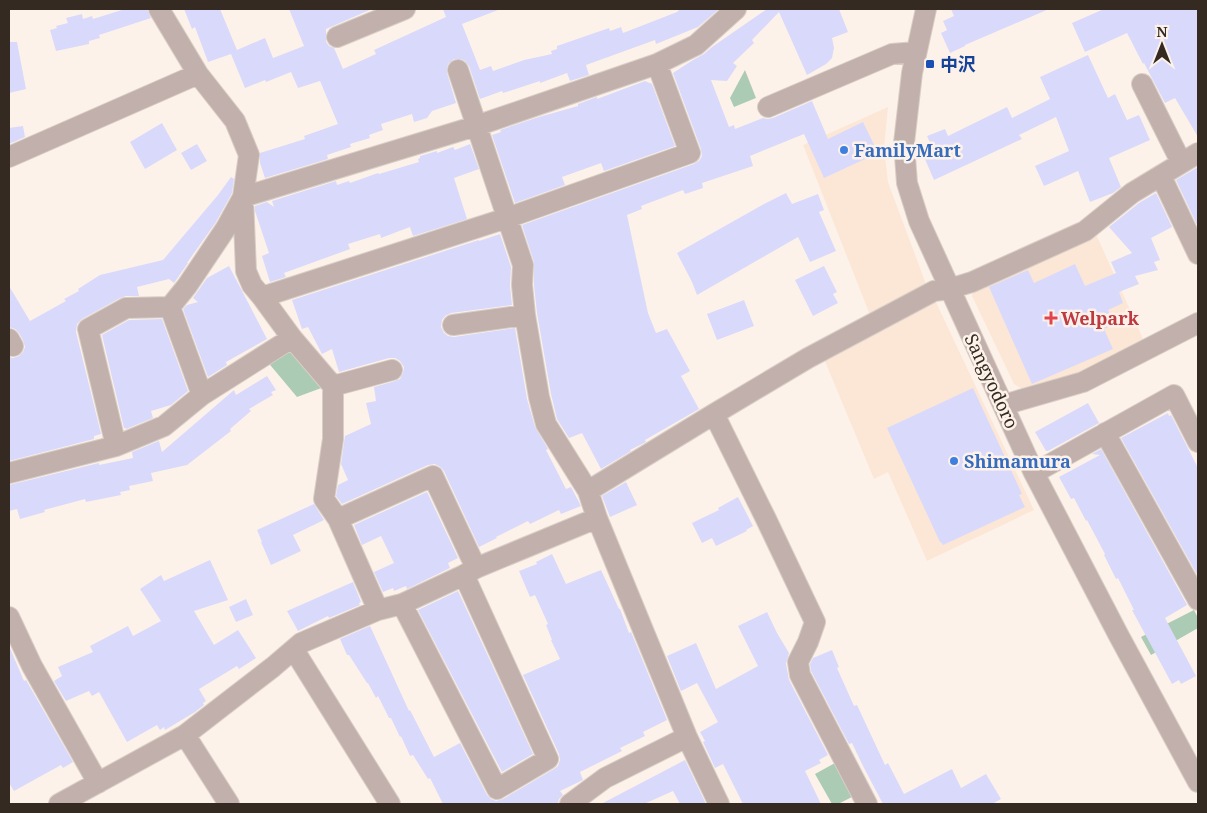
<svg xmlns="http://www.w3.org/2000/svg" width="1207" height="813" font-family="'Noto Serif','Noto Sans JP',serif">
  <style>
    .built { fill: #fce7d7 }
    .green { fill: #accbb4 }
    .building { fill: #d9d9fc }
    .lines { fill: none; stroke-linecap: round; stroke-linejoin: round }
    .minor-casing { stroke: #d9cec5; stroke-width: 22 }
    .minor { stroke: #c2b0ad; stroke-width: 20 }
    .transit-dot { fill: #1a4fb4; stroke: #fdf2e9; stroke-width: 2 }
    .shop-dot { fill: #3f7fe0; stroke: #fdf2e9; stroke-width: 2 }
    .health-dot { fill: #e0444e; stroke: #fdf2e9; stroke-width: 2 }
    .labels { text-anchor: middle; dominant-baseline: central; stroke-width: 5; stroke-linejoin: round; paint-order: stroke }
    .transit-label { font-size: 18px; font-weight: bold; fill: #164399; stroke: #fdf2e9; text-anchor: start }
    .shop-label { font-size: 18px; font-weight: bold; fill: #366cbe; stroke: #fdf2e9; text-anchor: start }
    .health-label { font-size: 18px; font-weight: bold; fill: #be3a42; stroke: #fdf2e9; text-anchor: start }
    .street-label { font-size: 18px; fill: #352a22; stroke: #fdf2e9 }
  </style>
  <rect width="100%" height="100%" fill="#fdf2e9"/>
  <path class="built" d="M888,107L884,148L888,182L926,284L870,315L803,145Z
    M1096,234L1144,341L1081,374L1026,391L1014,384L972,296L973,288Z
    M935,300L1034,510L927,561L888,472L874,479L824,359Z"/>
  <path class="green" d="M745,70L756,98L734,107L730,98Z
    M291,343L324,387L297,397L266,360Z
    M1194,610L1198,618V628L1151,655L1141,637Z
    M835,763L854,796L838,804H832L815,774Z"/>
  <path class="building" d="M125,9H147L151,18L99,35L100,38L89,41V44L56,51L50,30L57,28L56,26L68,23L66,18L82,14L83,19L92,16L93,19Z
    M184,9H220L237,50L265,38L273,58L304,46L289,9H372L326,29V42L329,46L334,48L343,69L376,54L374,50L446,17L443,9H497L498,10L462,24L480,70L491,66L493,71L524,60L552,54L551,51L557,49V46L609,28L610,31L621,27L623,33L677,12L680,9H719L698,27L656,44L655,40L586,65L589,75L570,81L567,73L540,83V81L503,93L502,91L480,99L469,66L465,61L461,59H454L449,63L447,67V73L456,103L432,111L427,118L414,122L412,114L381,124L383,130L369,135L370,138L350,144L351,147L327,155L328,159L265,178L260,163V153L305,139L304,136L338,124L320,81L298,88L291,72L266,82L265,80L245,88L231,54L208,62L195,27L192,29Z
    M767,9H839L848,32L832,38L834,48L832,58L826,64L807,75L779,12L752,40L754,43L733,63L737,66L727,81L711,80L729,127L734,125L735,129L763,118L767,119L773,118L812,101L828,139L863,122L878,153L824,178L804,134L750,156L753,166L702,183L703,188L685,194L683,190L641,206L642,209L627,215L648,313L656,333L667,329L690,371L681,376L699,409L645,440L646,442L630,450L631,451L601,469L582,433L569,438L557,419L551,394L537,313L534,285V262L522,225L694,164L699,161L702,156L701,149L673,73L693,60L704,54L712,47Z
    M951,9H1049L965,45V46L950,53L941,33L947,30L943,21L954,16Z
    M1104,9H1198V137L1175,98L1165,103L1144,63L1143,64L1127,33L1085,52L1072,23Z
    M9,42H17L26,89L9,93Z
    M1088,55L1108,98L1115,94L1127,120L1139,115L1150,140L1109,158L1121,187L1113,193L1090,202L1078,171L1044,186L1035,166L1069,151L1056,117L1019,135L1022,139L934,180L921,150L931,145L927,136L945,129L948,136L1007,107L1012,118L1050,99L1040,77Z
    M645,81L652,84L675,146L604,171L601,163L562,177L565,185L515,203L492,135L501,132L500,130L539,117L578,106V104L597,97V99Z
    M162,123L177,150L145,169L130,142Z
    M23,126L25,137L9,144V128Z
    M197,144L207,161L191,170L181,153Z
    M470,144L479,169L454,178L467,219L413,236L410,227L381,238L380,234L348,244L350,249L284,273L286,277L270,282L262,256L269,253L255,211V206L267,202L274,207L272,201L336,181L337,185L349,181L350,183L378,173L379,174L419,162L418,159L420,158V156L437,151V153L453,147L455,150Z
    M1198,167V227L1176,180Z
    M231,177L234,179L232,193L216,222L187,263H188L174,283L169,279L137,287L139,296H126L120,298L82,319L77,324L76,332L101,434L94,436V439L9,461V357L13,358L19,356L23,352L25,347L23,340L19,333L15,329L9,327V286L30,321L66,301L64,299L79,291L78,289L100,275L163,260L218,195Z
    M786,193L792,204L818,194L824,210L819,212L836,251L810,262L798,237L697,295L692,282L677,253L764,204Z
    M1156,193L1172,227L1151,238L1160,260L1154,262L1158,270L1135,276L1139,284L1119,292L1123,303L1108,310L1114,324L1104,329L1113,349L1032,384L989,287L1028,270L1034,283L1075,264L1085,286L1116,273L1111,262L1132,253L1109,227L1139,203Z
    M500,234L511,267L510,286L512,305L451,313L445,316L442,320L441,327L444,333L448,336L454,337L515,328L527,399L535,427L548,449L546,450L566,489L571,487L581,506L561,514L559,510L530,524L528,521L496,537L497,538L479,547L444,471L440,467L435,464L428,465L342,504L336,496L338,485L348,480L341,464L345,436L371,424L366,403L376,401L374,387L395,381L400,379L403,373L404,367L400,361L395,358H389L339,372L332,349L322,354L308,327L302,329L292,300L479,240V241Z
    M229,266L267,339L226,362L227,365L208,377L183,309L187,305L198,302L193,298L207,278Z
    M824,266L837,292L833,294L838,303L813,316L795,280Z
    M744,300L754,326L717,340L707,314Z
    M162,319L188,391L171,405L151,411L153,418L126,429L125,428H124L102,335L129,320Z
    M267,376L276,390L271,392L273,395L249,409L251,411L230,429L231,431L187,465L151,473L153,481L129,486L130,490L120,492L121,495L86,502L85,499L44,510L45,512L20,519L17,509L9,511V485L99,463V465L133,458L132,452L159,441L162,452L234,390L236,395Z
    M973,388L1022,494L1019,495L1025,507L943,545L941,542H940L887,428Z
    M1088,403L1099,423L1048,451H1046L1035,432Z
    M1168,413L1169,416L1171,415L1198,468V576L1121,438Z
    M1101,449L1187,605L1165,618L1196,676L1181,684L1179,680L1172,684L1132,610H1134L1118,578L1116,579L1104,555L1105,554L1087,520L1086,521L1074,498L1071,499L1059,477L1100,455L1092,454Z
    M626,482L637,505L610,517L602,496Z
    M427,492L458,558L448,563L450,568L407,589L406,586L394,591L393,588L383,592L374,572L394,563L381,536L362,545L354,525Z
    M738,497L753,526L746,530L747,531L716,546L712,538L702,543L692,523L719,510L718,508Z
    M314,504L324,520L293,535L301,551L271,565L261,542H262L257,530Z
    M552,554L566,584L601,570L619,609H620L629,633L631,632L667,720L643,732L645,736L620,748L622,751L580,772L583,780L560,791L563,795L559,799L558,804H443L430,778L428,779L413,755L410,756L401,736L400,737L391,718H389L378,696L376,698L368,683H367L349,655H347L340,639L370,626L409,711L410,710L434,757L460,743L487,795L491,799L496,801L503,799L554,769L558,766L560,760L559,754L523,675L560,659L551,640H552L546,625L548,624L535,595L530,597L519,571L537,564L536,562Z
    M210,560L228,600L194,611L214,645L238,630L256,658L239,669L237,666L199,689L206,701L203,703L204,705L195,712L165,730L164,727L160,730L157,725L127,742L99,692L92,696L89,691L66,701L54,681L62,676L58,667L93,652L90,646L128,626L133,636L161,621L140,589L161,575L164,581Z
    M353,582L361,602L359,603L360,605L329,618L328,616L298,631L287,611Z
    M458,591L533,754L502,772L418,610Z
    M246,599L253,615L236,622L229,607Z
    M767,612L777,633L789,653L786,664L789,680L828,755L819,760L821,763L805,771L821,804H743L723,764L715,768L703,742L705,741L700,732L718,722L697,683L681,691L667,656L696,643L716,689L758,666L738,626Z
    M9,646L24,681L26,680L73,762L63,768L61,765L14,791L9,783Z
    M832,650L839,667L837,668L854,706L857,705L885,765L888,763L904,794L952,769L961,788L986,774L1001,799L992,804H883L863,766L852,743L849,744L811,671L810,664L813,658Z
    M685,760L706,804H680L673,791L644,804H601Z"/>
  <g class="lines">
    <g class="minor-casing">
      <path id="minor" d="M159,9L198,74L235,121L249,155L243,197L246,271L252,285L262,297L292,338L333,386V439L324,499L338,519L378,610
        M926,9L912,73L904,143L907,183L919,221L1034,473L1119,636L1198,782
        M337,37L405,9
        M458,70L523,265L522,285L525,315L539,397L546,424L588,491L597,518L687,737L719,804
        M1142,84L1181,162
        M768,107L892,54L916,52
        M9,157L198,74
        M1161,176L1198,254
        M262,297L507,218L690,153L657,64
        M170,307L187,286L226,228L243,197L476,126L657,64L696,45L736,9
        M170,307L202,395
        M453,325L525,315
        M9,339L13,346
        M333,386L392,370
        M1003,405L1083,382L1198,323
        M714,414L766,519L815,622L808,642L798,662L800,675L867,804
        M1105,433L1198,600
        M116,446L88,329L126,308L170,307
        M9,473L116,446L164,426L202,395L292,338
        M1034,473L1174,395L1198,442
        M588,491L714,414L808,358L934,291L949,289L972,282L1085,231L1132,193L1198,153
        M338,519L433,476L476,568
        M402,604L497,789L548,759L464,575
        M9,617L32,666L98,783
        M294,650L390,804
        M185,735L229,804
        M59,804L185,735L273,667L301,643L378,610L402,604L464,575L476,568L597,518
        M570,804L605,778L687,737"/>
    </g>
    <use href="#minor" class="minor"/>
  </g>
  <rect class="transit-dot" x="925" y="59" width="10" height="10" rx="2.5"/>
  <g class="shop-dot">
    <circle cx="844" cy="150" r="5"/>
    <circle cx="954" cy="461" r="5"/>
  </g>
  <path class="health-dot" d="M1048.5 310.5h5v5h5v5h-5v5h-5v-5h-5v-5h5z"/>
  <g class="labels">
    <g class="transit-label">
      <text x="940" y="64">中沢</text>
    </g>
    <g class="shop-label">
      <text x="854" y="150">FamilyMart</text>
      <text x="964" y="461">Shimamura</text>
    </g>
    <g class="health-label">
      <text x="1061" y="318">Welpark</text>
    </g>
    <g class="street-label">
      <text transform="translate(992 381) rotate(65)">Sangyodoro</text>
    </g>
  </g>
  <rect width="1207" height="813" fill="none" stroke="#352a22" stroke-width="20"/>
  <g transform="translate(1162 45)" stroke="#fdf2e9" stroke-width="4" paint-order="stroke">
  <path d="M0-4L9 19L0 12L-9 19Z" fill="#352a22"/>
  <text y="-8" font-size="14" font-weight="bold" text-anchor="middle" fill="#352a22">N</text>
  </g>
</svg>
